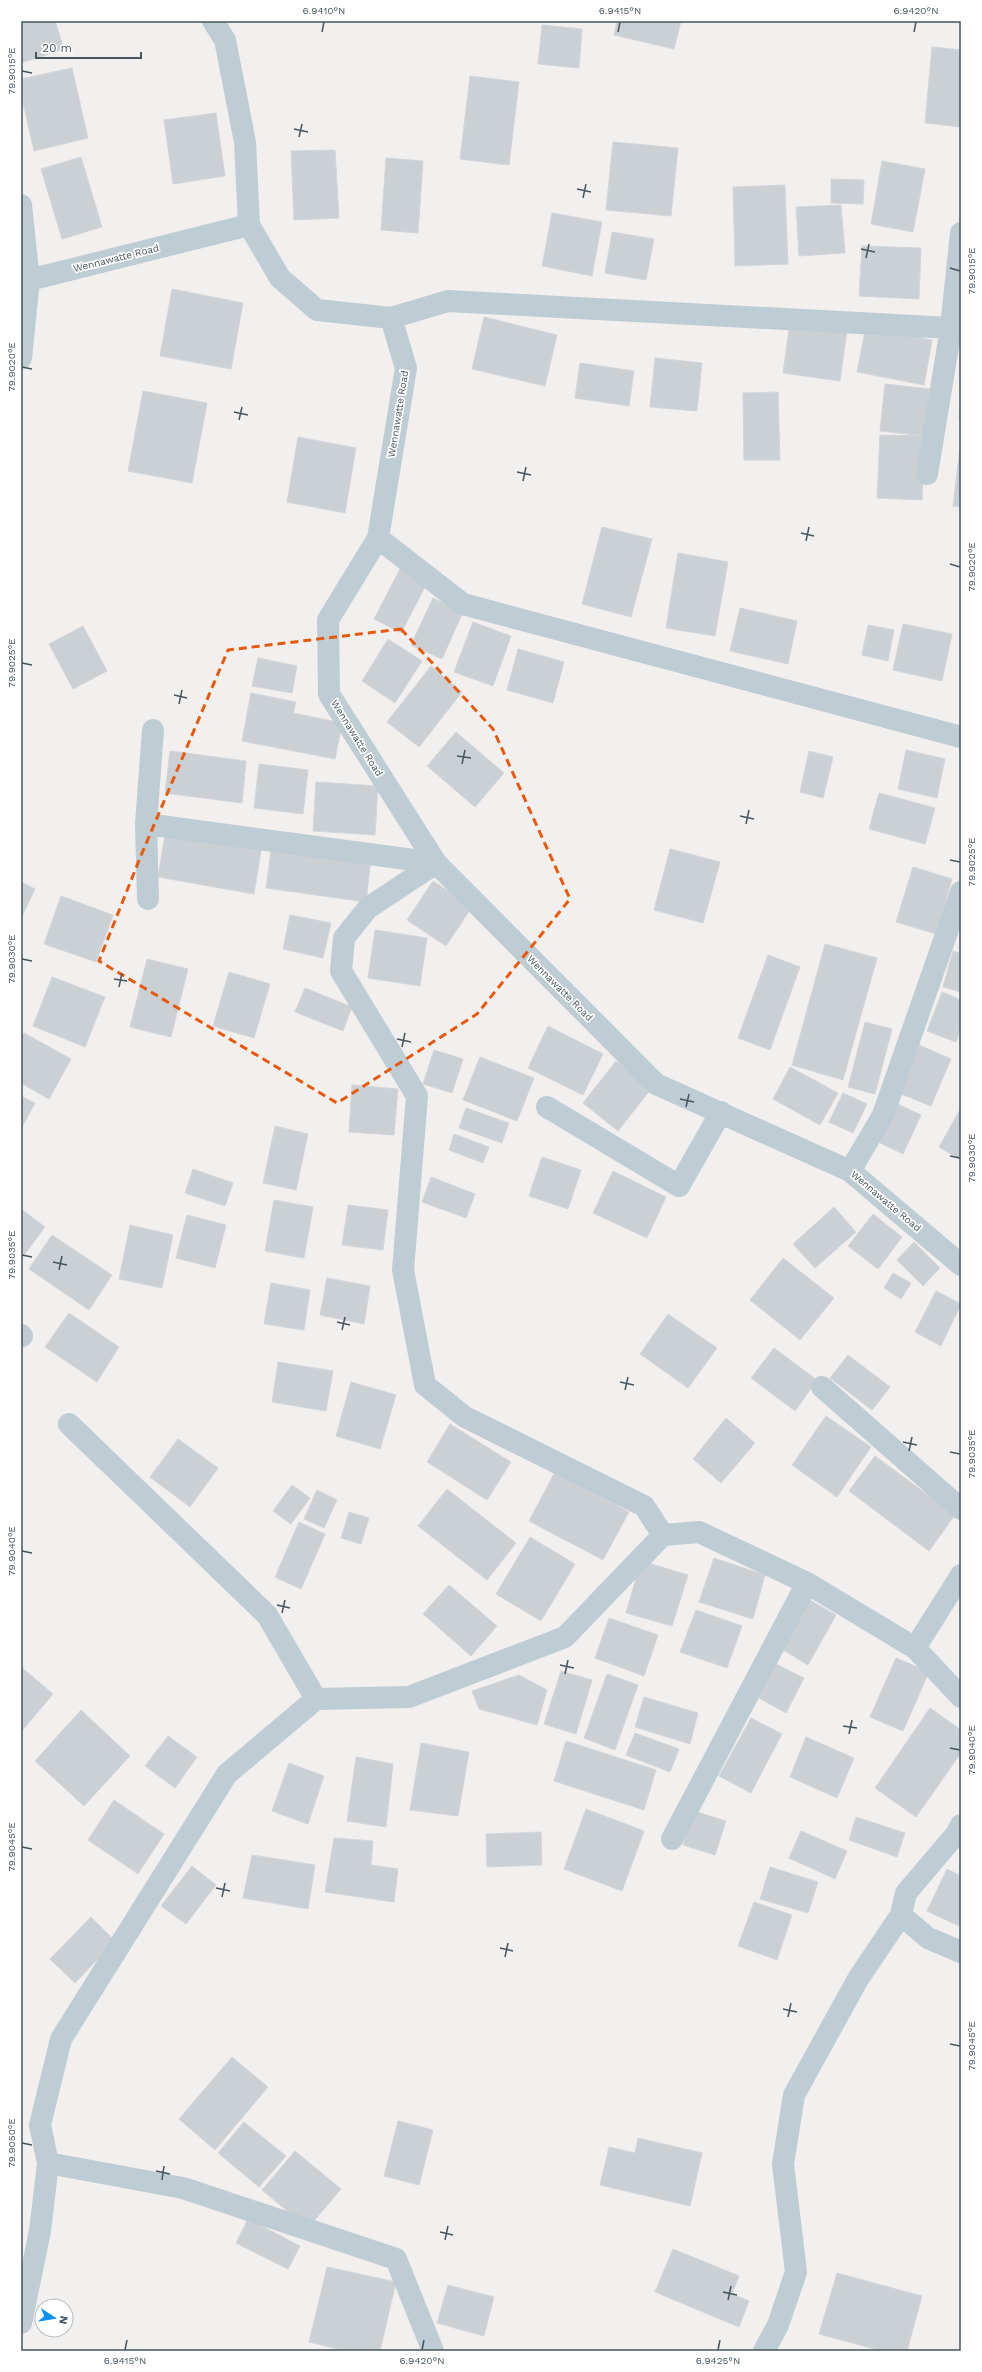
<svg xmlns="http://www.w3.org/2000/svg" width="982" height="2372" font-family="'Work Sans',sans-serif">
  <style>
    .building { fill: #cad0d4; stroke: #d2d6db }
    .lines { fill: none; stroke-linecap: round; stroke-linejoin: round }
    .minor { stroke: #beccd3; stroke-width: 22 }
    .marked { fill: none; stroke: #e8590c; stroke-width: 3; stroke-dasharray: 8 5; stroke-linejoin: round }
    .ticks { fill: none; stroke: #45565f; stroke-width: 1.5 }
    .labels { text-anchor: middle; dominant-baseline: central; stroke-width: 3.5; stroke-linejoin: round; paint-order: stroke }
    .street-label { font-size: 10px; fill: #45565f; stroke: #fff }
    .neatline { fill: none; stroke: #45565f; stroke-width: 1.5 }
    .ticks-label { font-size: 10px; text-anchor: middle; fill: #45565f }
  </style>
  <rect width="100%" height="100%" fill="#f2efef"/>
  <path class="building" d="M21,21H55L64,49L21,63Z
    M617,21H681L674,49L614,35Z
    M542,25L582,29L579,68L538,64Z
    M932,47L961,50V127L925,123Z
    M72,68L88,138L34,151L21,94V79Z
    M470,76L519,82L509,165L460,159Z
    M216,113L225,176L173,184L164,120Z
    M613,142L678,148L671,216L606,210Z
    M335,150L339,218L294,220L291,151Z
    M81,157L102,227L62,239L41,169Z
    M386,158L423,161L418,233L381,230Z
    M882,161L925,169L913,232L871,224Z
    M831,179L864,180L863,204L831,203Z
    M785,185L788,264L735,266L733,187Z
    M841,205L845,253L799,256L796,207Z
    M552,213L602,222L592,276L542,266Z
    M612,232L654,239L646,280L605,273Z
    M862,246L921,248L919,299L859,296Z
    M172,289L243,303L231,369L160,356Z
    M484,317L557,335L545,386L472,369Z
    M790,322L847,330L840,381L783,373Z
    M866,327L932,340L924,385L857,372Z
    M655,358L702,363L697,411L650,407Z
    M580,363L634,371L629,406L575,398Z
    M885,384L930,389L924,436L880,431Z
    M143,391L207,403L192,483L128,471Z
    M778,392L780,460H744L743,393Z
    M961,406V420L959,419Z
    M880,435L924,436L922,500L877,498Z
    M298,437L356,448L345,513L287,502Z
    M960,447H961V507L953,506Z
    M602,527L652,539L631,617L582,604Z
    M678,553L728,562L715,636L666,628Z
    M400,569L427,583L401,633L374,619Z
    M433,598L463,612L442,659L411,645Z
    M740,608L797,621L788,664L730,651Z
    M473,622L511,636L493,686L454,672Z
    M903,624L952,634L942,681L893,670Z
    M868,625L894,630L888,661L862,655Z
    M83,626L107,671L73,689L49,644Z
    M388,639L422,661L395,703L362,681Z
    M518,649L564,662L553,703L507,690Z
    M258,658L297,666L292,693L252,686Z
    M431,666L462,692L419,747L387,722Z
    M251,693L296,702L293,713L342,723L335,759L242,741Z
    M456,732L504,773L475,807L427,766Z
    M906,750L945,759L937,798L898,789Z
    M170,751L246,761L242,803L165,793Z
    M809,751L833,757L823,798L800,792Z
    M259,764L308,770L303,814L254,808Z
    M316,782L378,786L375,835L313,831Z
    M879,793L935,808L925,844L869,829Z
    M166,829L262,845L254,894L158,877Z
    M272,844L371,858L366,902L266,888Z
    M670,849L720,862L703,923L654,910Z
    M913,867L952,879L936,934L896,922Z
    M433,881L472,907L446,946L407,920Z
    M21,882L35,889L21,918Z
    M61,896L113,915L96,962L44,944Z
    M290,915L331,923L323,958L283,949Z
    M375,930L427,938L420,986L368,978Z
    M825,944L877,958L843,1080L792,1065Z
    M953,951L961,953V992L943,987Z
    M768,955L800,967L770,1050L738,1038Z
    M147,959L188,969L171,1037L130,1027Z
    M229,972L270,984L254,1038L213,1026Z
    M52,977L105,997L85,1047L33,1026Z
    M305,988L352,1007L343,1031L295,1012Z
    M942,992L961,1000V1028L956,1042L927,1031Z
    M865,1022L892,1029L875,1094L848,1087Z
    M548,1026L603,1054L583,1095L528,1068Z
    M24,1033L71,1059L49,1099L21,1083V1039Z
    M919,1045L951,1059L931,1106L899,1093Z
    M434,1050L463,1059L452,1093L423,1084Z
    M480,1057L534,1078L517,1121L463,1100Z
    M616,1061L651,1089L618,1131L583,1103Z
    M790,1067L838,1093L820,1125L773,1099Z
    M352,1085L398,1089L394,1135L349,1132Z
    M843,1093L867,1104L853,1133L829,1122Z
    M21,1096L35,1103L21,1129Z
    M893,1102L921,1115L903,1154L874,1140Z
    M466,1108L509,1123L502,1143L459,1128Z
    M961,1108V1160L939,1147Z
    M275,1126L308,1134L296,1190L263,1183Z
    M454,1134L489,1147L483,1163L449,1150Z
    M542,1157L581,1170L568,1209L529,1196Z
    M193,1169L233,1183L225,1206L185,1193Z
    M613,1171L666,1197L647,1238L593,1213Z
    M431,1177L475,1194L466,1218L422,1202Z
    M274,1200L313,1207L304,1258L265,1251Z
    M348,1205L388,1210L383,1250L342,1245Z
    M834,1207L856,1232L815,1268L793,1244Z
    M21,1209L45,1227L21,1259Z
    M873,1214L902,1237L878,1269L848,1246Z
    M187,1215L226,1225L215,1268L176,1258Z
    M130,1225L173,1235L162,1288L119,1279Z
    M52,1235L112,1275L89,1310L29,1269Z
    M914,1242L940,1268L923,1286L897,1260Z
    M783,1258L834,1298L800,1340L750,1300Z
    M893,1273L911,1283L901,1299L884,1288Z
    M327,1278L370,1286L364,1324L320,1315Z
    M271,1283L310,1290L304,1330L264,1324Z
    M936,1291L961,1304L941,1346L915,1332Z
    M69,1313L119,1347L97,1382L45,1347Z
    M668,1314L717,1348L688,1388L640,1354Z
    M774,1348L817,1380L795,1411L751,1378Z
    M848,1355L890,1387L872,1410L830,1378Z
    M278,1362L333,1371L326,1411L272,1402Z
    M351,1382L396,1395L380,1449L336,1436Z
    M826,1416L871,1447L837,1497L792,1465Z
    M726,1418L755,1443L721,1483L693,1459Z
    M450,1424L511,1462L487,1500L427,1462Z
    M178,1439L218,1468L190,1507L150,1477Z
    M875,1456L955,1515L929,1551L849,1491Z
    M555,1472L629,1512L603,1560L529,1521Z
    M292,1485L310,1498L291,1524L273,1511Z
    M447,1489L516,1543L487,1580L418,1526Z
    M317,1490L337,1500L324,1528L304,1519Z
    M349,1512L369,1518L361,1544L341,1538Z
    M299,1522L325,1534L301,1589L275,1577Z
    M530,1537L575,1564L541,1621L496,1594Z
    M714,1558L765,1575L753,1619L699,1602Z
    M641,1561L688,1575L672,1626L626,1613Z
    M449,1585L497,1626L471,1656L423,1614Z
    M808,1599L836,1615L808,1665L780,1648Z
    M696,1610L742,1626L727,1668L680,1652Z
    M609,1618L658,1635L644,1676L595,1658Z
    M896,1658L929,1672L903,1731L870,1717Z
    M776,1664L804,1678L786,1713L759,1698Z
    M21,1667L53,1694L21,1732Z
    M561,1671L592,1680L576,1734L544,1724Z
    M607,1674L638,1685L615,1750L584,1738Z
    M519,1675L547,1690L537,1725L479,1709L472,1691Z
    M644,1697L698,1713L690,1744L635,1727Z
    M930,1708L961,1730V1753L916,1817L875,1788Z
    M81,1710L130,1756L84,1806L35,1761Z
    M751,1718L782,1734L751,1793L719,1776Z
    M635,1733L679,1749L670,1772L626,1755Z
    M168,1736L197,1757L175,1788L145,1766Z
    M806,1737L854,1758L837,1798L790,1777Z
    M566,1741L656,1770L644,1810L554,1781Z
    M421,1743L469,1752L458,1816L410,1810Z
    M356,1757L393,1764L386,1827L347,1821Z
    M289,1763L324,1776L308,1824L272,1811Z
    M114,1800L164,1834L138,1874L88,1840Z
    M586,1809L644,1831L622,1891L564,1869Z
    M694,1811L726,1821L715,1855L683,1845Z
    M856,1817L905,1833L897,1857L849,1840Z
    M801,1831L847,1851L835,1879L789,1858Z
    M541,1832L542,1865L487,1867L486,1834Z
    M334,1838L373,1841L371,1865L398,1869L394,1902L325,1892Z
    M252,1855L315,1865L308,1909L243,1898Z
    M192,1866L216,1885L186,1924L161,1906Z
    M770,1867L818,1882L808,1913L760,1899Z
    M947,1869L961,1876V1921L959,1926L927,1911Z
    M754,1902L792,1915L777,1960L738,1946Z
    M91,1917L115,1941L75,1983L50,1959Z
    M232,2057L268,2087L215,2150L179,2119Z
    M398,2121L433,2130L419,2185L384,2176Z
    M244,2122L286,2156L259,2187L218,2153Z
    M638,2138L702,2153L690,2206L600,2185L609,2147L635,2153Z
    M295,2151L341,2189L308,2228L262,2190Z
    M248,2219L300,2246L288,2269L236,2243Z
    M673,2249L739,2276L732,2294L749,2301L739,2327L655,2292Z
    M327,2267L396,2282L380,2351H346L309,2342Z
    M837,2273L922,2296L907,2351H882L819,2334Z
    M448,2285L494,2297L484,2336L437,2323Z"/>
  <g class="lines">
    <path class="minor" d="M213,21L225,40L245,142L249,225
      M21,205L29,280L21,358
      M21,280H29L249,225L280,278L317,310L391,318L406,368L378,538L328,620L329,694L436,863L656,1084L850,1171L961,1265
      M391,318L448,301L951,328L927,474
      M951,328L961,233
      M378,538L463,604L961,737
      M146,824L436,863L368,908L344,938L341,971L417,1096L403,1270L425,1385L465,1417L644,1506L663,1535
      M148,899L146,824L153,730
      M547,1107L679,1186L721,1112
      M850,1171L883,1115L961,892
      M21,1335L22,1336
      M822,1387L961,1509
      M69,1424L267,1615L316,1699
      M915,1648L961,1697
      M961,1825L957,1833L906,1893L901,1915L928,1938L961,1952
      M672,1839L807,1583
      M48,2163L183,2188L396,2259L433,2351
      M21,2323L40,2231L48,2163L40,2125L61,2039L227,1774L316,1699L409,1697L565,1637L663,1535L699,1532L807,1583L915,1648L961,1575
      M764,2351L778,2325L796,2272L783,2164L794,2095L858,1979L901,1915"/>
  </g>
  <path class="marked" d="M401,629L493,729L570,899L477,1014L337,1103L99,961L140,858L228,650Z"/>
  <path class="ticks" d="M322,32L324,22M618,32L620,22M914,32L916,22M22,71L32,73M294,129L308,132M299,137L302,124M577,189L591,192M583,198L586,184M861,249L875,252M866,258L869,244M950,268L960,271M22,367L32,369M234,412L248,415M239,420L242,407M517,472L531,475M523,481L526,467M801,533L814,536M806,541L809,527M950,564L960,567M22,663L32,665M174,695L187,698M179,704L182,690M457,756L471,758M462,764L465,750M740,816L754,819M746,824L749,810M950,860L960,862M22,959L32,961M114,979L127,981M119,987L122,973M397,1039L411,1042M402,1047L405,1033M680,1099L694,1102M686,1107L689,1094M950,1156L960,1158M22,1255L32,1257M53,1262L67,1265M59,1270L62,1256M337,1322L350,1325M342,1330L345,1317M620,1382L634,1385M625,1390L628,1377M903,1442L917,1445M909,1451L912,1437M950,1452L960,1454M22,1551L32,1553M277,1605L290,1608M282,1613L285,1600M560,1665L574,1668M565,1674L568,1660M843,1726L857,1728M849,1734L852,1720M950,1748L960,1750M22,1847L32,1849M216,1888L230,1891M222,1897L225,1883M500,1948L513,1951M505,1957L508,1943M783,2009L797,2012M788,2017L791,2003M950,2044L960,2046M22,2143L32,2145M156,2171L170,2174M162,2180L164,2166M440,2232L453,2235M445,2240L448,2226M723,2292L737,2295M728,2300L731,2286M125,2350L127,2340M422,2350L424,2340M718,2350L720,2340"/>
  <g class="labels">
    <g class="street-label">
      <text transform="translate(116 258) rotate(-14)">Wennawatte Road</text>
      <text transform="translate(398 414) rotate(-81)">Wennawatte Road</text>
      <text transform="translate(357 738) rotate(58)">Wennawatte Road</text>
      <text transform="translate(560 988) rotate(45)">Wennawatte Road</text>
      <text transform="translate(886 1201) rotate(40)">Wennawatte Road</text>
    </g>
  </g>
  <rect width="982" height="2372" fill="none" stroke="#ffffff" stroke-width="44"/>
  <g transform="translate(54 2318) rotate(102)"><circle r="19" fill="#ffffff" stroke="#b5bbbf"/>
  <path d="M0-3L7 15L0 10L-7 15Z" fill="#0590f6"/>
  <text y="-6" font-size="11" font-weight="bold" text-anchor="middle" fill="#45565f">N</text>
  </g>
  <path d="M36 52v6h105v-6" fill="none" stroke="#45565f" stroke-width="2"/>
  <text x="42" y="52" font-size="12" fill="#45565f" stroke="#ffffff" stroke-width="3" paint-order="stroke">20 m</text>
  <rect x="22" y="22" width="938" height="2328" class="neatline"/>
  <g class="ticks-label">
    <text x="324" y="14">6.9410°N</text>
    <text x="620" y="14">6.9415°N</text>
    <text x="916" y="14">6.9420°N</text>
    <text transform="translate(11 71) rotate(-90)" y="4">79.9015°E</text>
    <text transform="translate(971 271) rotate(-90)" y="4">79.9015°E</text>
    <text transform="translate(11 367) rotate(-90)" y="4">79.9020°E</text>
    <text transform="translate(971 567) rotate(-90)" y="4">79.9020°E</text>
    <text transform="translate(11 663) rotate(-90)" y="4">79.9025°E</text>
    <text transform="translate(971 862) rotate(-90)" y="4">79.9025°E</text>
    <text transform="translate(11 959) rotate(-90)" y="4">79.9030°E</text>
    <text transform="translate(971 1158) rotate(-90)" y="4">79.9030°E</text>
    <text transform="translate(11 1255) rotate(-90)" y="4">79.9035°E</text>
    <text transform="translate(971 1454) rotate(-90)" y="4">79.9035°E</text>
    <text transform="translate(11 1551) rotate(-90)" y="4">79.9040°E</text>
    <text transform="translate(971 1750) rotate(-90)" y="4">79.9040°E</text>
    <text transform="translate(11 1847) rotate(-90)" y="4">79.9045°E</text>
    <text transform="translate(971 2046) rotate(-90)" y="4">79.9045°E</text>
    <text transform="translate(11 2143) rotate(-90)" y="4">79.9050°E</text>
    <text x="125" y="2364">6.9415°N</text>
    <text x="422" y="2364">6.9420°N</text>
    <text x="718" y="2364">6.9425°N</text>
  </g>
</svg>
